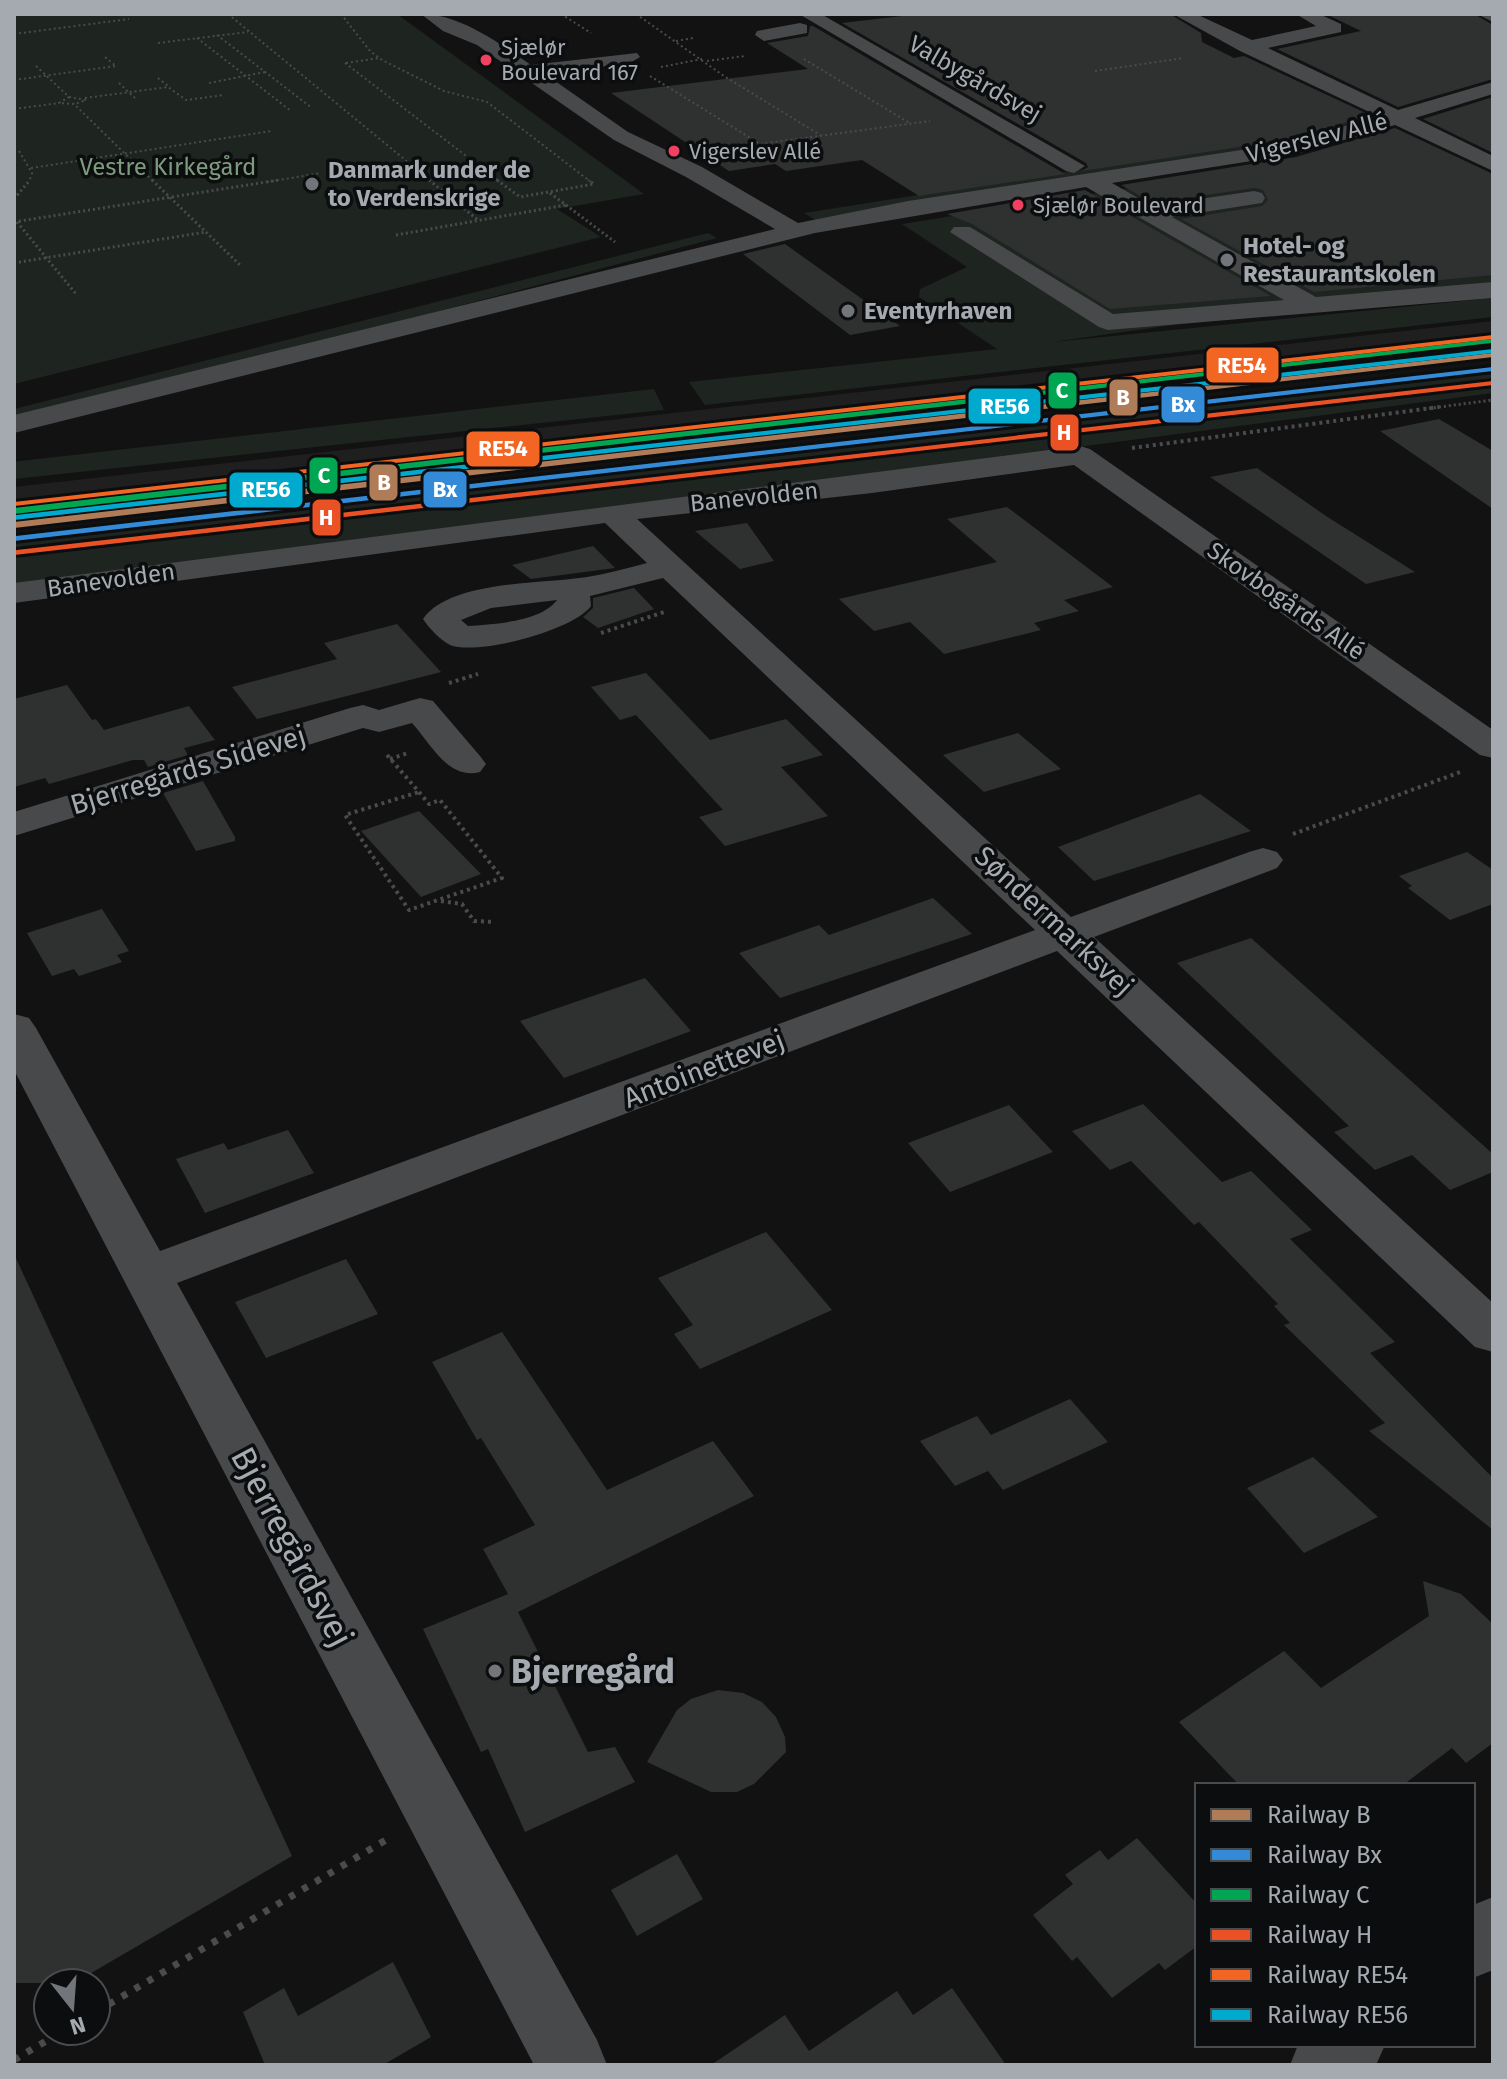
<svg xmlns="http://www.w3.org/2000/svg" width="1507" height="2079" font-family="'Fira Sans',sans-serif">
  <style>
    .built { fill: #1f1f20 }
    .green { fill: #1e241f }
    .building { fill: #2f3030 }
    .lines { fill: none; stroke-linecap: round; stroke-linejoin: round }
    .path-far3 { stroke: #494b4d; stroke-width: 2; stroke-dasharray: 2 3; stroke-linecap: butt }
    .path-far2 { stroke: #494b4d; stroke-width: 3; stroke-dasharray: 2 3; stroke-linecap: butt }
    .path-far1 { stroke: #494b4d; stroke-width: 4; stroke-dasharray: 3 4; stroke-linecap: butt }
    .path { stroke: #494b4d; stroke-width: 7; stroke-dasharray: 6 9; stroke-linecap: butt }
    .minor { fill: #48494b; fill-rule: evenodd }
    .rail-1-casing { stroke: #0c0d0e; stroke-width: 6 }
    .rail-2-casing { stroke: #0c0d0e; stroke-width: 6 }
    .rail-3-casing { stroke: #0c0d0e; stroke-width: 6 }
    .rail-4-casing { stroke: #0c0d0e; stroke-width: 6 }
    .rail-5-casing { stroke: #0c0d0e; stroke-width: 6 }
    .rail-6-casing { stroke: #0c0d0e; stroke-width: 6 }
    .rail-1 { fill: #b07c57; fill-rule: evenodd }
    .rail-2 { fill: #338bd7; fill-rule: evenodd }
    .rail-3 { fill: #00a651; fill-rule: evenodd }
    .rail-4 { fill: #ea5125; fill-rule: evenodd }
    .rail-5 { fill: #f26522; fill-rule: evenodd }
    .rail-6 { fill: #00a9ce; fill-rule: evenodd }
    .bus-dot { fill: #f24062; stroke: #0c0d0e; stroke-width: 3 }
    .poi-dot { fill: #727579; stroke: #0c0d0e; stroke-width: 3 }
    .labels { text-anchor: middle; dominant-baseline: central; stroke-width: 7; stroke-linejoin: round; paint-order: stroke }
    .far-bus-label { font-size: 22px; fill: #a5aab1; stroke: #0c0d0e; text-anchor: start }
    .far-street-label { font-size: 24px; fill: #a5aab1; stroke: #0c0d0e }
    .far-park-label { font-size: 24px; fill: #7e9a7e; stroke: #0c0d0e }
    .far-poi-label { font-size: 24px; font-weight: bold; fill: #a5aab1; stroke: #0c0d0e; text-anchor: start }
    .street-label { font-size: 28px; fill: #a5aab1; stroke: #0c0d0e }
    .near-street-label { font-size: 34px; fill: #a5aab1; stroke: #0c0d0e }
    .near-poi-label { font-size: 34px; font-weight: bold; fill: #a5aab1; stroke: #0c0d0e; text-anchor: start }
    .line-badge { stroke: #0c0d0e; stroke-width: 3 }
    .badge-label { font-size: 22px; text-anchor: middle; font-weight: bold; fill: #fff }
  </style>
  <rect width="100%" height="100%" fill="#121212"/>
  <path class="built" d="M1493,321V358L14,531V487Z"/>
  <path class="green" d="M14,14H397L644,194L557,209L601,237L14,384Z
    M1364,113L1373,116L1316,139L817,221L804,213L1224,147Z
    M1337,155L1493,180V293L1173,325L1053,342L1493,298V317L705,405L689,382L997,349L919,297L920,289L967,267L902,224Z
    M708,233L717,238L250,361L14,417V409Z
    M1493,366V393L14,585V540Z
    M654,389L664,410L14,479V462L20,461Z"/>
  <path class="building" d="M919,14H1170L1201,33L1202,42L1234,58L1244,56L1370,115L1292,139L1082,171L1088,167L1086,163L842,23Z
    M1326,14H1474L1493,25V79L1398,107L1277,49L1361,31Z
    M810,26H813L1065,174L919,196L862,160L786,171L775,164L729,171L611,93L808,69L767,43L808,36Z
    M1493,97V153L1423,119Z
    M1395,128L1493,174V275L1314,292L1181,219L1262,206L1268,200L1263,190L1254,188L1153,203L1121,185L1296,157Z
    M1085,190L1271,296L1110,309L972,224L947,214Z
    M785,244L900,326L850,335L743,254Z
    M1439,419L1493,451V509L1380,431Z
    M1257,468L1326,516L1415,572L1366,584L1210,477Z
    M1007,507L1113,587L1064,600L1079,611L1034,623L1041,630L944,654L910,622L874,631L839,599L997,562L947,519Z
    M747,523L774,561L740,569L695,531Z
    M593,546L615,568L531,579L512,565Z
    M634,588L654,609L598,628L583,617L593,608V598Z
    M397,624L441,672L257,719L232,687L337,659L324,643Z
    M646,673L710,740L786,719L823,755L781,767L828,816L725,846L699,817L723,810L636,715L620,720L591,687Z
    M67,685L92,720L96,719L104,730L189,706L215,740L184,748L188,755L148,767L144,760H133L49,784L45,778L14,787V699Z
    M1018,733L1061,769L984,792L943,755Z
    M203,781L235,837V841L196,851L163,793Z
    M1200,794L1251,831L1094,881L1058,847Z
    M419,811L481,874L421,897L361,831Z
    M1467,852L1493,870V904L1450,920L1408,888L1412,886L1399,876Z
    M933,898L972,934L780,998L739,953L819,925L829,935Z
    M102,909L129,951L117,955L122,962L79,976L74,969L52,976L27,933Z
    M1251,938L1493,1154V1172L1450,1190L1412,1155L1375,1170L1334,1132L1349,1126L1177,963Z
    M645,978L691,1031L564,1078L520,1021Z
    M1143,1104L1222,1182L1251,1171L1312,1230L1290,1239L1395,1342L1370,1353L1493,1478V1530L1369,1431L1385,1423L1284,1325L1290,1323L1274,1306L1278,1304L1199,1222L1194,1225L1131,1161L1110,1170L1072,1131Z
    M1009,1105L1053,1152L950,1192L908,1143Z
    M288,1130L314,1173L205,1213L176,1159L224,1143L228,1150Z
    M766,1232L832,1310L700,1369L674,1334L693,1325L658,1278Z
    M14,1254L292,1856L74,1983H14Z
    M346,1259L378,1314L266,1358L235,1302Z
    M502,1332L607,1490L713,1441L754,1496L518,1612L516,1608L588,1752L615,1747L635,1782L525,1832L488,1749L481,1752L423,1629L508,1594L483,1549L535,1525L481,1438L477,1440L432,1362Z
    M1070,1399L1108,1442L1003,1490L988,1471L955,1486L920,1441L977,1416L991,1435Z
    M1313,1457L1378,1517L1304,1553L1247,1488Z
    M1423,1581L1461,1594L1493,1624V1743L1466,1763L1452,1748L1403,1785H1239L1179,1722L1284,1651L1321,1688L1429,1616Z
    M718,1690L743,1693L762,1702L776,1717L785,1737L786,1752L754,1784L737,1792H711L647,1762L677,1710L691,1699Z
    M1137,1838L1197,1904V1946L1165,1970L1159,1963L1112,1998L1077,1957L1072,1961L1033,1915L1073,1884L1065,1875L1100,1850L1108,1860Z
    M677,1854L703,1899L637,1936L611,1890Z
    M393,1962L431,2037L383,2065H265L243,2012L284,1988L298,2016Z
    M952,1988L1006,2065H711L785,2015L809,2051L897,1991L913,2015Z"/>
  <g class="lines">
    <path class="path-far3" d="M228,14L432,182
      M341,14L370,51L382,60L444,91L487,102L591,182
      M561,14L591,33
      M636,14L724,76L820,135
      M14,34L129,19
      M217,35L312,108
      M197,38L291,111
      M676,41L693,38
      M158,43L248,32
      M804,59L911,124
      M707,61L745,56
      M345,63L500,182
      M346,63L380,58
      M36,66L69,97L59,103L74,104L154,182
      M661,67L702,59
      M1095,71L1184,58
      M650,76L760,144L930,121
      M158,78L168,86
      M14,80L116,66L105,57
      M119,83L137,100
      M209,83L265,72
      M69,97L86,100L75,104
      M85,98L168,87L186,100L224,95
      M14,109L59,103
      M19,151L32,173L29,182
      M31,168L271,131
      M267,182L321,173"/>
    <path class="path-far2" d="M152,180L240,265
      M429,180L478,220
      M497,180L520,197L594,184L588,180
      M550,193L615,242
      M14,199L30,180
      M14,222L279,180
      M17,222L76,294
      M396,235L566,205
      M14,263L206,232
      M1424,409L1493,400"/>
    <path class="path-far1" d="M1132,448L1439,407
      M601,633L664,612
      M449,683L478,674
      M387,755L419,792
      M390,759L408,753
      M419,792L429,804L440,800L502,878L409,910L345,815Z
      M1293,834L1463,771
      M441,901L462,904L474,921L494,922"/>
    <path class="path" d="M96,2012L391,1837
      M14,2060L63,2031"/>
    <path class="minor" d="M421,14C460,14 499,43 531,65L637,53L640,57L630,63L545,74L628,132L702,167L798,223L908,201L1293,142L1378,116L1240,51L1173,14H1196L1252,40L1316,26L1296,14H1319L1341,24V32L1268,48L1398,110L1493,82V94L1415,118L1493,156V171L1395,125L1296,154L1112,183L1152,206L1254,191L1262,193L1265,198L1262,203L1172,217L1316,297L1493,282V298L1108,330L1099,327L950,232L954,227H970L1113,314L1284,300L1086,187L815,233L14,433V415L775,229L686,177L614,140L477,45L443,31Z
      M799,14H821L1085,166L1074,173L1066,171Z
      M1477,14H1493V22Z
      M800,23L807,25V33L764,41L755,35L757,31Z
      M1080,446L1090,449L1493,730V758L1480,755L1074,465L872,493L637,519L1071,917L1249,852L1263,848L1277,852L1283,860L1277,868L1094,937L1493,1303V1352L1475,1347L1057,951L177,1283L597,2040L607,2065H534L14,1070V1014L29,1018L36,1028L160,1251L1035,930L663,578L590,596L591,606C574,630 478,656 450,645C440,640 429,628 423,619C450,580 544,584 587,577C607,574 627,568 647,563L605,523L14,603V583ZM557,600C541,622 494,624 468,626L461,620L491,608Z
      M420,698L433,701L480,756L486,764L480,772C448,780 432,745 412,723L379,732L363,728L14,836V812L350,708L363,705L379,710Z
      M1493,1897V1970L1473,1978V1905Z
      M1298,2045H1385L1376,2065H1290Z"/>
    <g class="rail-1-casing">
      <path id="rail-1" d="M1493,353V357L14,528V522Z"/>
    </g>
    <g class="rail-2-casing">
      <path id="rail-2" d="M1493,367V371L14,541V537L16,536Z"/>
    </g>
    <g class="rail-3-casing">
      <path id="rail-3" d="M1493,339V343H1491L14,514V508Z"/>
    </g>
    <g class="rail-4-casing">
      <path id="rail-4" d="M1493,381V385L14,555V551L17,550Z"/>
    </g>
    <g class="rail-5-casing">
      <path id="rail-5" d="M1493,335V339L14,506V502Z"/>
    </g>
    <g class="rail-6-casing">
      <path id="rail-6" d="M1493,349V353L14,520V516L16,515Z"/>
    </g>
    <use href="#rail-1" class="rail-1"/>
    <use href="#rail-2" class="rail-2"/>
    <use href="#rail-3" class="rail-3"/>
    <use href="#rail-4" class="rail-4"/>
    <use href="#rail-5" class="rail-5"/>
    <use href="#rail-6" class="rail-6"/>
  </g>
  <g class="bus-dot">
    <circle cx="486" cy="60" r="7"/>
    <circle cx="674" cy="151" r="7"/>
    <circle cx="1018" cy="205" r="7"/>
  </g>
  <g class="poi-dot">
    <circle cx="312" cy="184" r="8"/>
    <circle cx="1227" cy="260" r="8"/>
    <circle cx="848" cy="311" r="8"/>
    <circle cx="495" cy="1671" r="8"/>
  </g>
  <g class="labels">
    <g class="far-bus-label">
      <text x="501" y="47">Sjælør<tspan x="501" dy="25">Boulevard 167</tspan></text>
      <text x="689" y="151">Vigerslev Allé</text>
      <text x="1033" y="205">Sjælør Boulevard</text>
    </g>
    <g class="far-street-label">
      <text transform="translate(975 79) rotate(30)">Valbygårdsvej</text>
      <text transform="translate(1317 138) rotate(-14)">Vigerslev Allé</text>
      <text transform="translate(754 497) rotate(-6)">Banevolden</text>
      <text transform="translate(111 580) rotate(-8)">Banevolden</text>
      <text transform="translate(1286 601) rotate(35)">Skovbogårds Allé</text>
    </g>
    <g class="far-park-label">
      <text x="168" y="167">Vestre Kirkegård</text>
    </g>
    <g class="far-poi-label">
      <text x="328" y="170">Danmark under de<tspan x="328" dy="28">to Verdenskrige</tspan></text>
      <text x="1243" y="246">Hotel- og<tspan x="1243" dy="28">Restaurantskolen</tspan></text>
      <text x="864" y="311">Eventyrhaven</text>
    </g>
    <g class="street-label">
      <text transform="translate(188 770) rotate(-17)">Bjerregårds Sidevej</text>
      <text transform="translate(1054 921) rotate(43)">Søndermarksvej</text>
      <text transform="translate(704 1069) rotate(-21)">Antoinettevej</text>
    </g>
    <g class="near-street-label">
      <text transform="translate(292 1547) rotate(62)">Bjerregårdsvej</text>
    </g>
    <g class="near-poi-label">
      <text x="511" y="1671">Bjerregård</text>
    </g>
  </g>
  <g class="line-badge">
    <rect x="1205" y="346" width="75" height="38" rx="8" fill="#f26522"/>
    <rect x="1047" y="371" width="31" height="39" rx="8" fill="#00a651"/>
    <rect x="1108" y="378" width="31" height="39" rx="8" fill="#b07c57"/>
    <rect x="1160" y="385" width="46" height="39" rx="8" fill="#338bd7"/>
    <rect x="967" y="387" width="75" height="38" rx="8" fill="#00a9ce"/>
    <rect x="1049" y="413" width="31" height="39" rx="8" fill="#ea5125"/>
    <rect x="465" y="430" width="76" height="38" rx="8" fill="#f26522"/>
    <rect x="308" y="456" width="31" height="39" rx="8" fill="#00a651"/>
    <rect x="368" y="463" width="31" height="39" rx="8" fill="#b07c57"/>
    <rect x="422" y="470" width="46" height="39" rx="8" fill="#338bd7"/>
    <rect x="228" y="471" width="76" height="38" rx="8" fill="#00a9ce"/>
    <rect x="311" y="498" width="31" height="39" rx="8" fill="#ea5125"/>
  </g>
  <g class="badge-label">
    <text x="1242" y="373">RE54</text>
    <text x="1062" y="398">C</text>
    <text x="1123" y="405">B</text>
    <text x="1183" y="412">Bx</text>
    <text x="1005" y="414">RE56</text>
    <text x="1064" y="440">H</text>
    <text x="503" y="456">RE54</text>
    <text x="324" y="483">C</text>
    <text x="384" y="490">B</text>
    <text x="445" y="497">Bx</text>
    <text x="266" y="497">RE56</text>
    <text x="326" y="525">H</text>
  </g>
  <rect width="1507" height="2079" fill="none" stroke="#a5aab1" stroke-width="32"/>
  <rect x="1195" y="1783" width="280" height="264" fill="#0c0d0e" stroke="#494c4f" stroke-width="2"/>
  <rect x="1211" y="1809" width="40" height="12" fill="#b07c57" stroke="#494c4f" stroke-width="2"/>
  <text x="1267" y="1823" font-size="24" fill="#a5aab1">Railway B</text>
  <rect x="1211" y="1849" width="40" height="12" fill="#338bd7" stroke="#494c4f" stroke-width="2"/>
  <text x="1267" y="1863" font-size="24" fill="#a5aab1">Railway Bx</text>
  <rect x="1211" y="1889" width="40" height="12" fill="#00a651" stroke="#494c4f" stroke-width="2"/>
  <text x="1267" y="1903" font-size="24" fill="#a5aab1">Railway C</text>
  <rect x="1211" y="1929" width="40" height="12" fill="#ea5125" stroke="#494c4f" stroke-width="2"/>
  <text x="1267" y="1943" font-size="24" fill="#a5aab1">Railway H</text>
  <rect x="1211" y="1969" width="40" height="12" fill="#f26522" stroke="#494c4f" stroke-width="2"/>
  <text x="1267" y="1983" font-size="24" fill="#a5aab1">Railway RE54</text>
  <rect x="1211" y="2009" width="40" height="12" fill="#00a9ce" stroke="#494c4f" stroke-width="2"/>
  <text x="1267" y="2023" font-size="24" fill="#a5aab1">Railway RE56</text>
  <g transform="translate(72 2007) rotate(163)"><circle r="38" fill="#0c0d0e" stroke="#494c4f" stroke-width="2"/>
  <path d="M0-6L14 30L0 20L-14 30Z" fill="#727579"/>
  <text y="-12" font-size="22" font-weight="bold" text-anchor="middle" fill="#a5aab1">N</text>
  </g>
</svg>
